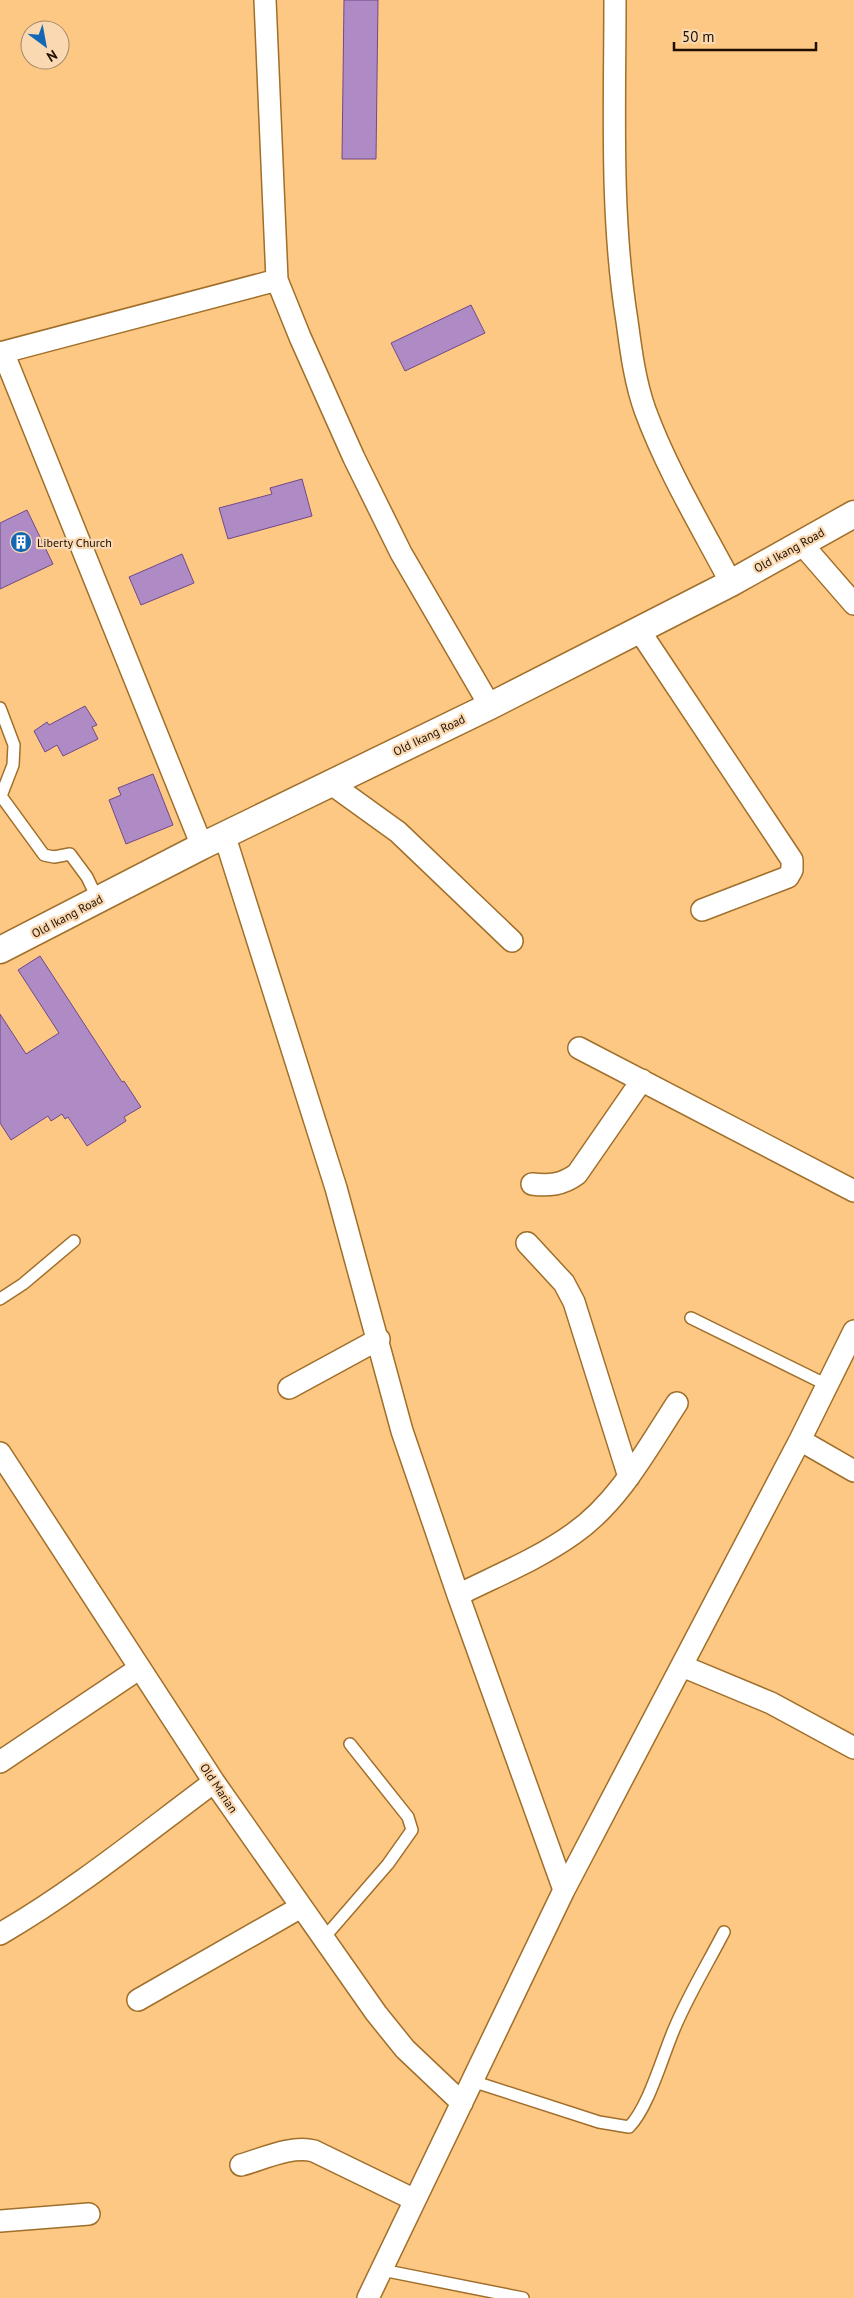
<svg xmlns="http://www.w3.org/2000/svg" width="854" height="2298" font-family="'PT Sans',sans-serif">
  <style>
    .building { fill: #af8bc6; stroke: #704986 }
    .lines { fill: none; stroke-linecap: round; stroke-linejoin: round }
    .service-casing { stroke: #a06f2a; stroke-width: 14 }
    .minor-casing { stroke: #a06f2a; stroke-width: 24 }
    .tertiary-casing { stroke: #a06f2a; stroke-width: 29 }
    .service { stroke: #fff; stroke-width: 11 }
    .minor { stroke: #fff; stroke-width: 21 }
    .tertiary { stroke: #fff; stroke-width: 26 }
    .labels { text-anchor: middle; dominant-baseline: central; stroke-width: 4.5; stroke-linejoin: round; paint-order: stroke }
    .poi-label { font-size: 12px; fill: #1e0f00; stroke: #fad9b2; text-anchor: start }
    .street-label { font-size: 12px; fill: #1e0f00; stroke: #fad9b2 }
  </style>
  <rect width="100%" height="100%" fill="#fdc784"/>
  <path class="building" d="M344,0H378L376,159H342Z
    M471,305L485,333L405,371L391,343Z
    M302,479L312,516L228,539L219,508L272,494L270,488Z
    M27,510L53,564L0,589V523Z
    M182,554L194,583L141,605L129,577Z
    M85,706L97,725L92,727L98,739L63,756L57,745L45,752L34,731L47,722L49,725Z
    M153,774L173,825L126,844L109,800L121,795L118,788Z
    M40,956L122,1082L124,1081L141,1107L124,1117L126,1121L87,1146L68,1117L65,1119L62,1114L51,1121L48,1116L11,1140L0,1123V1014L26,1054L59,1033L18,970Z"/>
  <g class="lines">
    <g class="service-casing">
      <path id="service" d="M0,708L14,745L13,765L1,796L44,855L54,857L70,854L87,877L98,900
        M0,1299L23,1284L74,1241
        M691,1318L827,1385
        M323,1939L388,1864L412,1830L408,1817L350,1744
        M472,2081L599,2122L629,2127C649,2107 663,2054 675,2027C689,1994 708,1963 724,1932
        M382,2270L523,2298"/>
    </g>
    <g class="minor-casing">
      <path id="minor" d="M265,0L277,280L300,337L354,458L401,553L490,706
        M615,0C615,107 610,215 627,321C631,351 635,382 645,410C667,470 701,526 731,583
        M3,352L202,846
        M0,353L277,280
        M801,543L854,604
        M639,630L792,860V870L788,877L702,910
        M330,783L398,832L512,941
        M224,834L336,1188L402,1431L458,1595L564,1890
        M579,1048L854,1191
        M532,1184C549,1186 562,1185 577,1174L642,1080
        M527,1243L564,1283L574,1302L629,1477
        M289,1388L379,1339
        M800,1440L854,1471
        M0,1453L214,1782L376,2013L405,2049L462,2103
        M458,1595C496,1576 538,1559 573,1534C619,1502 647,1449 677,1403
        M682,1666L771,1703L854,1748
        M0,1762L140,1668
        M0,1934C76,1890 144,1834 214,1782
        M138,2000L301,1907
        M241,2165C263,2159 291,2145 314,2151L415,2200
        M0,2221L89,2214
        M368,2298L564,1890L800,1440L854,1331"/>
    </g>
    <g class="tertiary-casing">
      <path id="tertiary" d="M0,950L202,846L490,706L639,630L731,583L854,514"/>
    </g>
    <use href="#service" class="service"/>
    <use href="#minor" class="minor"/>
    <use href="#tertiary" class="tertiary"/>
  </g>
  <defs>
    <g id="building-disc" transform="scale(1.125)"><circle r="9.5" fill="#1367b5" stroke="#fad9b2"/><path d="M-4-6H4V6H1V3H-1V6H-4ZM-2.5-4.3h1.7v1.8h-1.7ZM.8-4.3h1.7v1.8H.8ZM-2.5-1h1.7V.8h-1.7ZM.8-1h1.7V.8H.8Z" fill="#fff"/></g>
  </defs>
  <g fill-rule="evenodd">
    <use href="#building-disc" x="21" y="542"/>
  </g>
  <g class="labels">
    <g class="poi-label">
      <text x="37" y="542">Liberty Church</text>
    </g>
    <g class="street-label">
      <text transform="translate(789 550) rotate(-29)">Old Ikang Road</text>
      <text transform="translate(429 735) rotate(-26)">Old Ikang Road</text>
      <text transform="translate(67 916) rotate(-28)">Old Ikang Road</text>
      <text transform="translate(219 1788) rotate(56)">Old Marian</text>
    </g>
  </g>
  <g transform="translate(45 45) rotate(148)"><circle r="24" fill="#fad9b2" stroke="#a2886b"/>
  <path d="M0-4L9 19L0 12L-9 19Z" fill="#1367b5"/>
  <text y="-8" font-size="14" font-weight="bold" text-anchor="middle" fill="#1e0f00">N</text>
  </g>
  <path d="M674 42v8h142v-8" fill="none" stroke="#1e0f00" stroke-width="2.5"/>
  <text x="682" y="42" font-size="15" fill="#1e0f00" stroke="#fad9b2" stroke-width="4" paint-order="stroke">50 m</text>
</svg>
